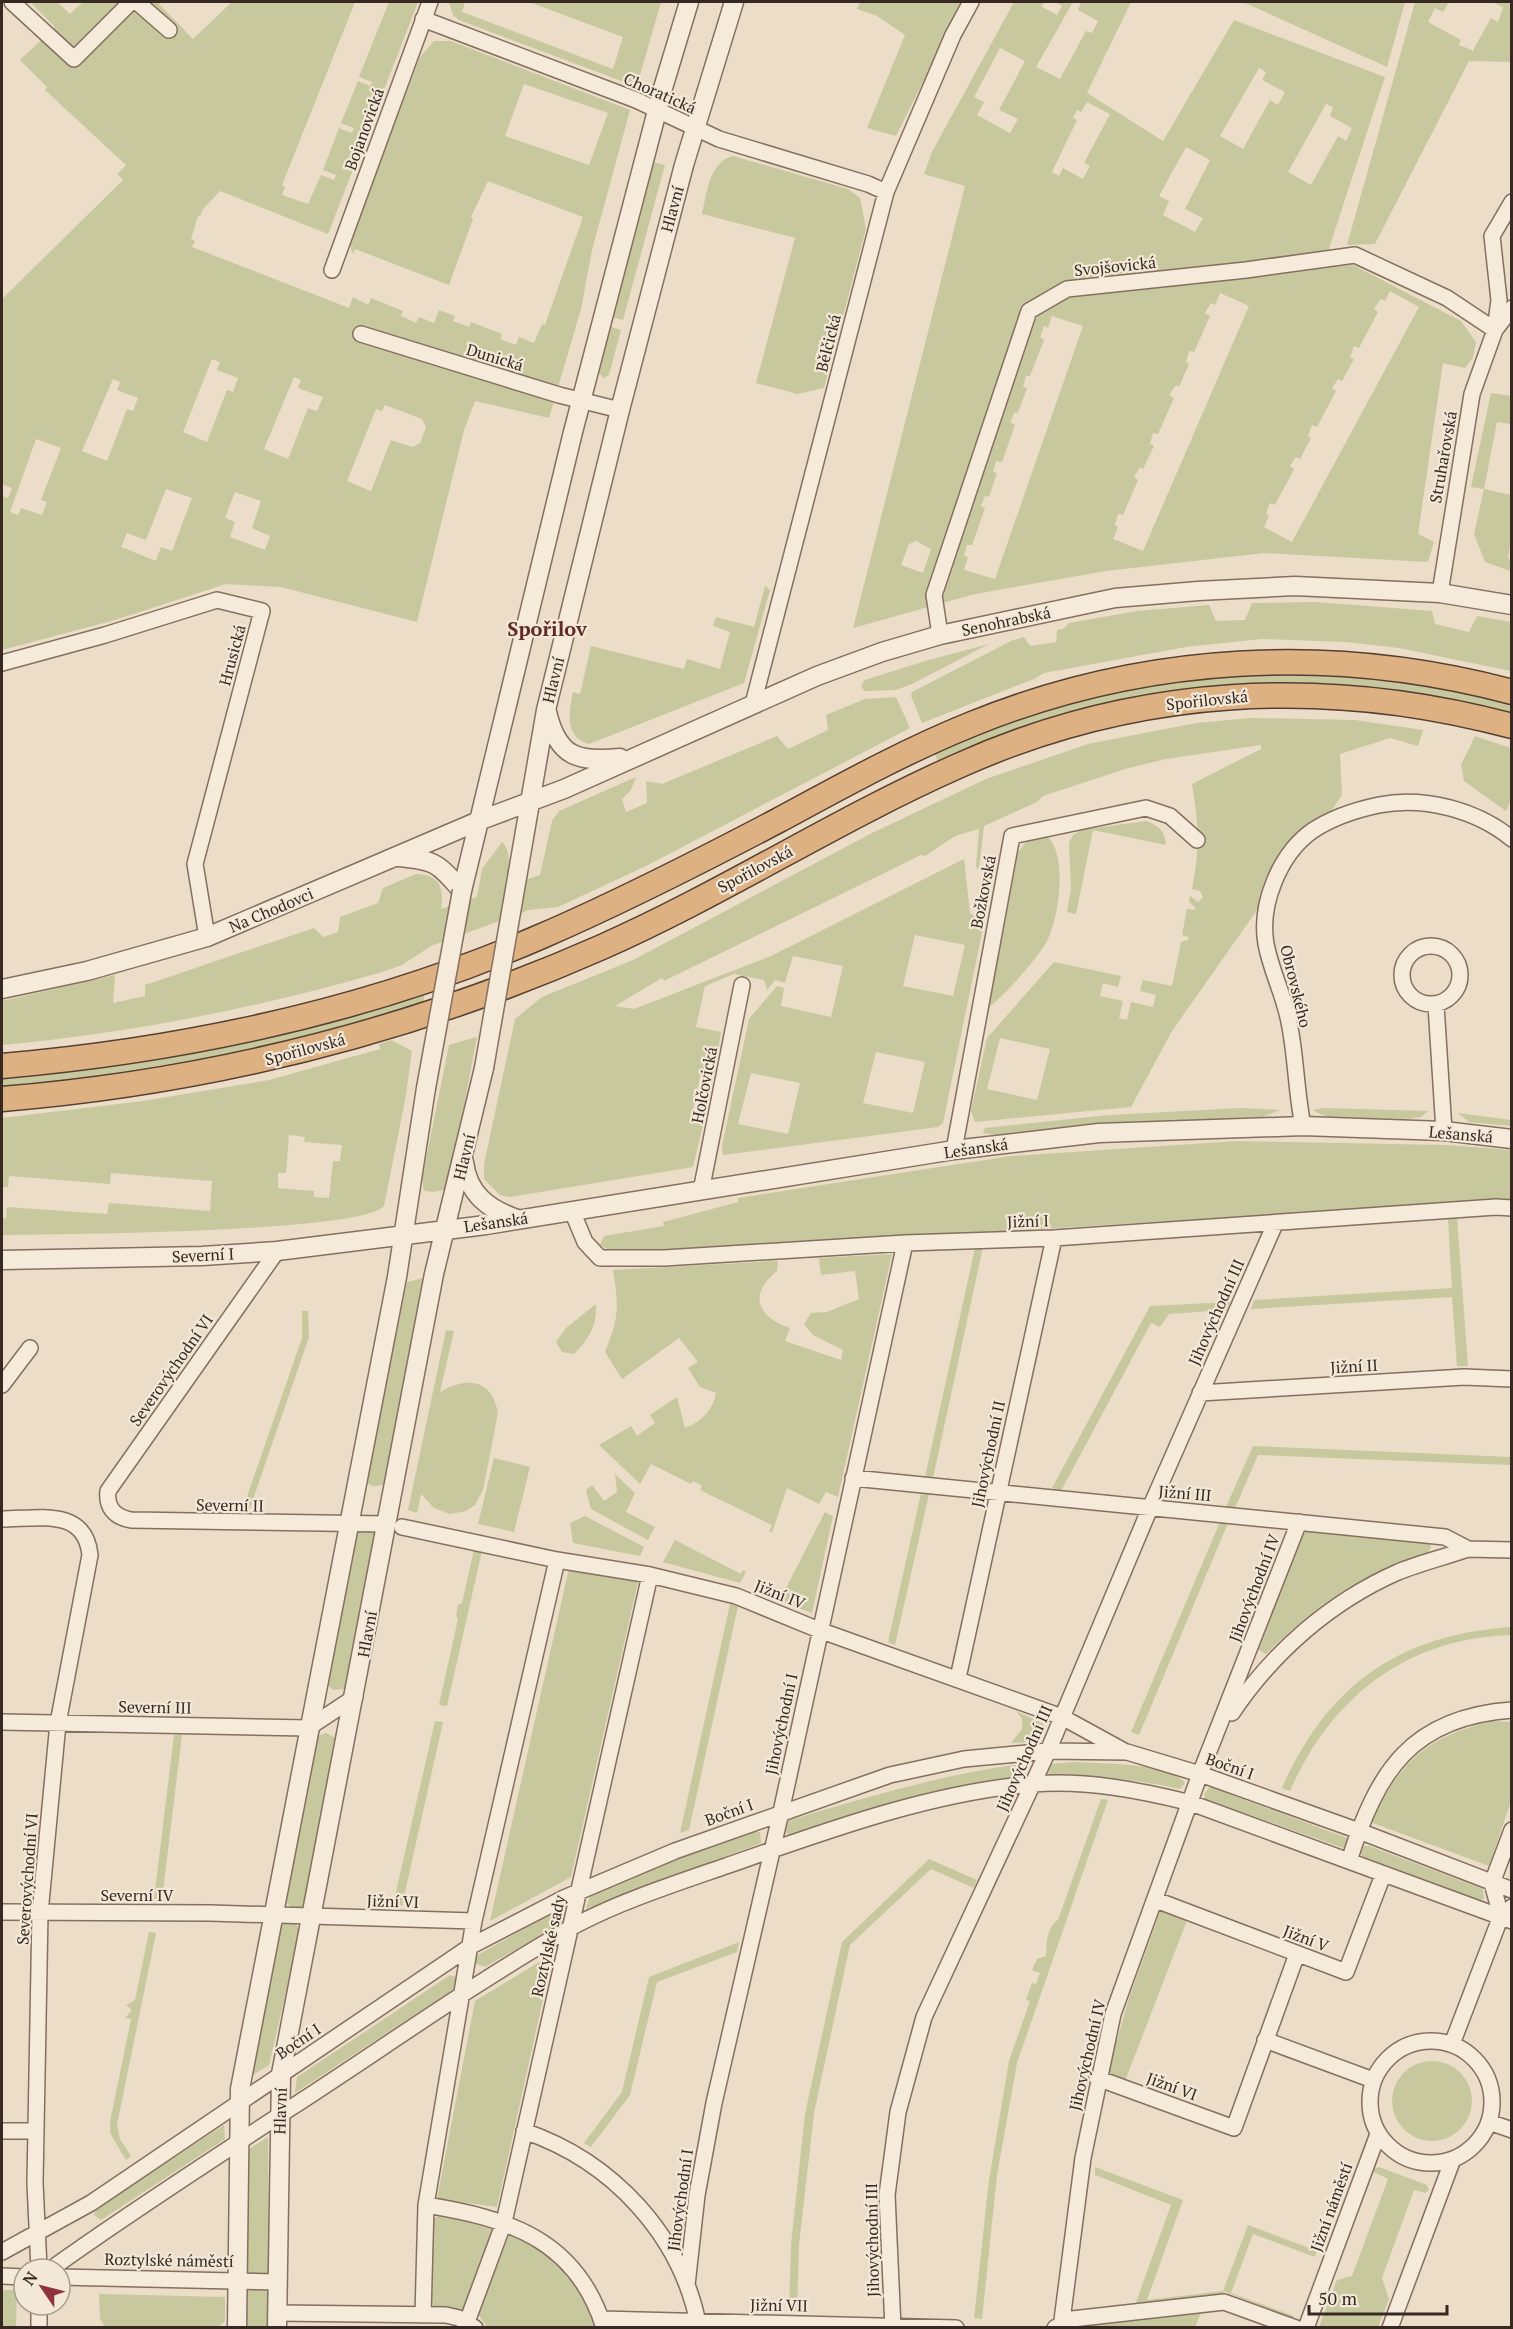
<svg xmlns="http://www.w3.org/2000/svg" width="1513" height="2329" font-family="'PT Serif',serif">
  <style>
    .green { fill: #c7c89d; fill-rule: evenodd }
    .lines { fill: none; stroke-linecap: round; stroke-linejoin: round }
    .minor-casing { stroke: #856f5f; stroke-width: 18 }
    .tertiary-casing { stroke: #856f5f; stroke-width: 21 }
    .trunk-casing { stroke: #543f32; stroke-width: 27 }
    .minor { stroke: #f6ebdb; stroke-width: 15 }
    .tertiary { stroke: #f6ebdb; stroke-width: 18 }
    .trunk { stroke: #deb182; stroke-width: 24 }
    .tertiary-bridge-casing { stroke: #856f5f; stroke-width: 21; stroke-linecap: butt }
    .tertiary-bridge { stroke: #f6ebdb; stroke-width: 18 }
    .labels { text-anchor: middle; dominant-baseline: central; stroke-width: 4.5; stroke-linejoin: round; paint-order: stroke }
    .street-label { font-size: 16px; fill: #372921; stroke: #f3e8d7 }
    .quarter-label { font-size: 20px; font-weight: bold; fill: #602b24; stroke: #f3e8d7 }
  </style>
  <rect width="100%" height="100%" fill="#ebddc8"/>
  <path class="green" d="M30,2H57L70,14L83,2H161L159,4L193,39L232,2H355L282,185L285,187L282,195L308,204L321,175L334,180L336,175L323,170L339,128L352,133L354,128L341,123L358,81L370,86L372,82L359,77L389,2H418L328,234L220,191L203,209L200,216H198L191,239L195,241L192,247L349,308L353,297L368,305L371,298L403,311L401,316L416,323L419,317L434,323L439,310L455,316L453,321L469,327L471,322L502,334L500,339L516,345L519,337L534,343L542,324L545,325L583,217L488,181L471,217L473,219L449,285L355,249L353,254L349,242L420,57L434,41H451L630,110L592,250L581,309L549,418L475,401L464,430L417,622L281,587L226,584L115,620L2,650V496L8,498L12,488L2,484V299L123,180L117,174L126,165L45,90L47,87L20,60L55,27ZM524,84L608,113L589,165L505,136ZM212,359L220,362L217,370L238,378L233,392L227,390L207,442L183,432ZM294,377L301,380L298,388L323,397L317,411L308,408L288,459L264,449ZM113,379L120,382L117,390L138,398L133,411L127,409L107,461L82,451ZM385,405L422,419L426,427L420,443L412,447L391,440L371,491L347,481L376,409L382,411ZM36,439L61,448L41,500L47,502L42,515L21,508L18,515L10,512ZM166,489L192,498L172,551L161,547L156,561L121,547L127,533L146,540ZM235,492L261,501L252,528L270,536L265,550L230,537L235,522L225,518Z
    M449,2H465L462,12L613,69L623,37L529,2H661L638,82L632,85L459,20L453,15Z
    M860,2H963L896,136L867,128L905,35L877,16L857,9Z
    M1014,2H1044L1042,7L1057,15L1062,6L1055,2H1073L1036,67L1060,79L1086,31L1092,33L1098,21L1078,10L1081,2H1131L1087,93L1163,141L1234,20L1385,77L1323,267L1353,265L1461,321L1476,342L1473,358L1465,368L1443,363L1418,534L1434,542L1428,562L1264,553L1106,571L975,594L853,628L965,186L924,174L932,152ZM1000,48L1025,61L999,110L1018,119L1010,133L977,115L984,102L974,97ZM1259,68L1266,72L1262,80L1285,92L1278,105L1270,100L1243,149L1220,136ZM1087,102L1110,114L1084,163L1090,166L1083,179L1063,168L1059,176L1052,172L1077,120L1073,118L1077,110L1081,112ZM1326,104L1333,107L1330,116L1352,128L1346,141L1338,136L1311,185L1288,172ZM1186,147L1210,160L1185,209L1203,218L1195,232L1163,215L1169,201L1159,196ZM1390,291L1419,307L1292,542L1264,527L1269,516L1266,514L1270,503L1275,505L1294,469L1290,466L1296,457L1300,459L1311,438L1308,436L1312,425L1317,427L1336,391L1332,388L1338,379L1342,381L1354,359L1350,357L1354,346L1359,348L1378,312L1374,309L1381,299L1385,301ZM1220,293L1249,306L1143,551L1113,539L1118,527L1115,525L1118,514L1123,515L1138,480L1134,477L1140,467L1143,469L1154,446L1150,444L1153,433L1158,434L1174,398L1169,395L1176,385L1179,387L1189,364L1186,362L1189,351L1194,352L1210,316L1205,313L1211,303L1215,305ZM1052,316L1083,326L995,579L964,570L968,557L964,556L967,545H972L985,508L981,506L985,496L989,497L997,473L993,472L996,461L1002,462L1015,425L1010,422L1015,412L1018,413L1027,388L1023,387L1026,376H1030L1044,340L1040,337L1044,326L1048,328ZM916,541L931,549L923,573L901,565L909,544Z
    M1243,2H1405L1387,67Z
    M1415,2H1449L1443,12L1435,8L1428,22L1461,40L1459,45L1472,50V52L1491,18L1498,22L1503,8L1506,9L1493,2H1511V62L1469,61L1375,244L1347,245Z
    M733,156L848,189L860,198L866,229L824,388L797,394L756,383L795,238L702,214C707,193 709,162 733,156Z
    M653,162L665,165L623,320L611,317Z
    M608,326L621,330L609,375L604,378L598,373Z
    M1491,393L1511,396V424L1497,422L1484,489L1511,495V539L1508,558L1511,559V571L1485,562L1474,534L1484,489L1471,487Z
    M765,586L770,590L744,683L589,744C564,737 569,712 573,692L580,694L591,646L684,669L687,659L720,669L730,632L713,626L716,617L754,627Z
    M1316,602L1432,611L1435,624L1469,632L1477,616L1511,622V671L1399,648L1346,642L1262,639L1186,647L1044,673L1034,679L922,723L911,696L912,692L1013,640L1024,637L1030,646L1056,642L1057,630L1063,629L1069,623L1137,611L1209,605L1216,621L1245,620L1252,603Z
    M989,644L912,684L896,690L864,691L861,686L865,680L925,661Z
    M1232,675C1272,675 1313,671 1353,675C1406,680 1460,690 1511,704V713C1315,660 1123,678 938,761L934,753C1033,707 1125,687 1232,675Z
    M896,697L910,728L646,866L558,907L529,910L431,946L402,965L382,972C258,1008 131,1033 2,1045V1001L115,975L113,1003L145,996V985L314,928L323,937L338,932L340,917L378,903L383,888L416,874C441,875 444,888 441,909L477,897L482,869L502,842C514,854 507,872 505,887L540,875L552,821L559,811L636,777L631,790L622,799L626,812L647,803L646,781L662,784L777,736L788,749L828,730L826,715L865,699Z
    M1251,718L1355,720L1423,730L1418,746L1390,738L1340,754L1342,795L1330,813L1312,825L1262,903L1172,1031L1131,1107L975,1122L971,1111L987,1038L1054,962L1121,976L1118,987L1103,983L1100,996L1123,1001L1119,1018L1127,1020L1131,1002L1153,1007L1156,995L1140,991L1143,980L1172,986L1181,942L1188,940L1189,937L1182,935L1187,909L1195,910V907L1189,902L1190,896L1198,902L1203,897L1200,891L1192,889C1200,848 1199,826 1192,784L1261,749V745L1166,759L1125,769L1043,796L1037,802L984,826L979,869L976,867L979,829L955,836L925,856L921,855L664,981L662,978L615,1006L634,1009L771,956L964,859L970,913L979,919L982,933L943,1123L938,1127L723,1155L722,1146L749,1019L777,986L784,988L781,1006L831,1017L843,966L793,956L785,983L775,980L767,990L764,980L734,974L705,986L696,1027L721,1032L715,1070L710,1073L701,1072L691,1119L703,1125L693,1167L510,1197L500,1195L484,1179V1164L515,1019L542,997L633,960L872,833L986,779L1088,744L1196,723ZM915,935L965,945L953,996L903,986ZM1000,1038L1050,1049L1037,1100L987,1089ZM876,1052L925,1062L913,1113L863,1103ZM751,1073L800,1083L788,1134L738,1124Z
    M1475,736L1511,748V801L1506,811L1464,781L1461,765Z
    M1146,821C1158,825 1165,831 1166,845L1093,830L1076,914L1067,912L1071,888L1069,843L1073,835L1081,830Z
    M1036,836L1049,838C1067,859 1059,915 1048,939C1040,956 1003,997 988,1008L1018,853L1025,843Z
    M425,991L423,1004L249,1051L76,1079L2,1087V1077C84,1066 169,1060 250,1041C309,1028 367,1009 425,991Z
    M477,1037L457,1143L444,1190L433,1192L424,1191L422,1179L449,1045Z
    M391,1040L412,1051L406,1095L384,1206C361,1233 54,1234 2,1235V1218H6L7,1207L107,1214L109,1203L210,1211L212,1181L111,1173L110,1184L9,1176L8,1187H2V1118L143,1101L269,1080L380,1049L379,1044ZM289,1135L305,1137L304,1142L342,1145L340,1161H333L329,1198L314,1197V1191L278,1188V1173H286Z
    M1242,1108L1280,1110L1262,1117L1142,1122L995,1135L983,1133L985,1128L1109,1115Z
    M1324,1108L1428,1111L1421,1117L1409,1119L1327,1117L1312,1110Z
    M1458,1113L1511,1120V1126L1469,1122Z
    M1237,1141L1447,1145L1511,1150V1200L669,1252H612L600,1245L604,1236L664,1226L663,1222L738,1202V1198L1011,1156Z
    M1457,1218L1468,1366H1457L1452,1297L1251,1309L1254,1300L1452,1288L1448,1219Z
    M983,1247L933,1478L925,1477L975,1248Z
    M892,1254L838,1497L826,1492L819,1504L787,1488L772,1533L769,1531L772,1525L700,1490L702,1486L693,1481L691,1484L651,1464L640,1484L599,1445L631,1426L637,1436L655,1423L650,1415L677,1397L685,1428C701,1422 713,1410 716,1393L700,1387L688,1368L698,1362L679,1338L622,1379L605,1352C619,1317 619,1308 613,1270L778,1261L777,1271C748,1294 757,1317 790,1328L785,1341L841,1360L843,1350L813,1335L804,1324L811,1313L827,1312L859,1299L855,1271L821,1275L819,1258Z
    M423,1278L385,1485L372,1486L367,1483V1478L407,1282Z
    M1230,1302L1227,1310L1169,1314L1160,1327L1151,1323L1061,1491L1052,1488L1150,1306Z
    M596,1304C597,1326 589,1339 574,1354L562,1352L556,1342L566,1328Z
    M302,1311H308L309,1337L248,1514H241L302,1338Z
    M446,1330L454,1331L440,1392C466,1377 492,1378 498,1413L483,1490L475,1505L466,1511L450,1514L434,1508L421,1494L417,1513L408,1510Z
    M1253,1446L1511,1457V1465L1258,1455L1235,1508L1226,1507Z
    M494,1458L530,1467L514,1532L478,1524Z
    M615,1474L635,1493L626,1512L655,1527L648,1540L591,1509L586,1490L592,1485L604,1501L617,1492Z
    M921,1493L929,1494L895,1645L888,1642Z
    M825,1512L833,1516L812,1613L762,1595L767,1585L784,1592Z
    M585,1516L644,1547L640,1556L573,1543L570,1523Z
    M1220,1522L1228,1523L1139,1735L1131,1732Z
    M1304,1527L1429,1542L1431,1547L1428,1554C1358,1575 1318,1603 1266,1654L1257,1649L1255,1644Z
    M364,1528L375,1533L376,1539L348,1684L344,1689L333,1690L328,1685L327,1679L357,1531Z
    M675,1540L741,1574L743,1570L746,1572L740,1583L663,1562Z
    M474,1550L482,1551L447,1706L439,1705L458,1619L456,1616L458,1605L462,1603Z
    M569,1568L638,1582L571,1877L490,1921Z
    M730,1604L738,1606L689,1830L680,1833Z
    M1511,1627V1635C1407,1638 1331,1697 1290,1791L1282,1788C1328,1685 1398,1635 1511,1627Z
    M1016,1711L1046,1725L1039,1742L1011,1743L1022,1729V1719Z
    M435,1721L443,1722L402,1906L393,1905Z
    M1492,1721L1511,1722V1801L1489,1866L1370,1822C1403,1761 1423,1738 1492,1721Z
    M326,1733L336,1738L337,1744L306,1901L303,1907H291L284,1900L317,1736Z
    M174,1735H182L162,1899H154Z
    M1074,1762C1100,1764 1169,1762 1185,1783L1180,1789C1138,1780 1097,1775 1053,1777L1046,1771L1051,1764Z
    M1014,1765L1020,1767L1018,1778C939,1788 865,1811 789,1835L783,1830L784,1822C861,1799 935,1776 1014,1765Z
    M1210,1787L1347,1838L1346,1849L1205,1799L1204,1794Z
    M1101,1799L1108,1800L1017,2063L997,2175L982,2319L974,2318L989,2180L1009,2061L1030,2001L1026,2000L1032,1983L1036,1984L1040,1973L1032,1970L1037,1959L1046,1956C1047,1943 1046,1928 1058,1920Z
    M754,1832H760L761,1843L586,1909L590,1895L673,1861Z
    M1361,1846H1369L1483,1889L1484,1899L1477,1901L1363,1858L1360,1853Z
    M929,1859L977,1880L974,1888L931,1869L850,1945L814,2113L799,2245L797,2312L789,2311L791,2244L805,2114L842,1942Z
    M1164,1908L1184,1915L1186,1923L1125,2081L1107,2076L1128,2001L1160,1912Z
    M558,1910L563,1912L566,1916L564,1922L485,1967L476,1964V1956Z
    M286,1921L295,1922L300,1931L269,2065L248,2078L280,1924Z
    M149,1932L156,1933L117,2125L120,2139L131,2156L126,2160L110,2133V2122L131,2019L125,2018L132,2010L126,2005L135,2000Z
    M739,1942L737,1952L657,1982L630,2095L591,2147L584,2143L622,2092L649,1977Z
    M549,1956L552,1959L497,2207L437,2199L475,2001Z
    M450,1975L456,1977L454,1989L295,2093L297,2077Z
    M1392 2101a40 40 0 1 1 80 0a40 40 0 1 1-80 0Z
    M224,2125L225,2139L101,2220L94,2215L96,2209Z
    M268,2137L269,2269L267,2274H250L247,2269V2150Z
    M1095,2167L1183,2200L1147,2300L1223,2291L1248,2225L1317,2251L1315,2257L1253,2234L1231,2293L1294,2316L1293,2319L1224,2291L1222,2295L1135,2305L1171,2205L1095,2175Z
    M1379,2167L1427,2185L1429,2190L1425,2193L1414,2190L1382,2278L1389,2299L1378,2327H1319L1337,2280L1352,2276L1388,2179L1374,2172V2169Z
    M440,2215L495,2223L497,2227L465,2308L460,2311L435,2308L432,2303V2220Z
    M514,2234C550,2255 585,2285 596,2327H487L477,2313L509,2236Z
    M250,2288H263L269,2292V2327L247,2328V2293Z
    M2,2290H17L16,2327H2Z
    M99,2294L225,2297V2321L218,2327H105L100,2319Z
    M1201,2313L1195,2327L1071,2328L1074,2326Z"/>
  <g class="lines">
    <g class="minor-casing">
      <path id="minor" d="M12,2L74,59L131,2
        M137,2L169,30
        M423,19L636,100L719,139L868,184L886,192
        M332,270L430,2
        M1495,330L1512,308
        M361,334L559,395L620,410
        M1440,593L1472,394L1495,330L1499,300L1492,236L1512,202
        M940,635L934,595L1029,311L1067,289L1246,270L1355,255L1447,298L1495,330
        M2,663L105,635L217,600L262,611L195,864L207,937
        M753,704L886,192L953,35L971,2
        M1402 975a29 29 0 1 1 58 0a29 29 0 1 1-58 0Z
        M1436,1005L1444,1131
        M1303,1126C1296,1091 1296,1056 1289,1022C1284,995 1271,971 1266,944C1259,904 1280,854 1312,831C1333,817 1355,810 1379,805C1424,796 1477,810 1512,839
        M954,1150L1012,836L1146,808L1170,816L1197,840
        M701,1191L742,985
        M572,1211L585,1242L600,1258H664L905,1243L1054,1238L1496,1207L1512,1208
        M277,1251L108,1491C106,1508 115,1517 131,1520L387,1524
        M2,1385L30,1348
        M1200,1393L1464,1377L1512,1379
        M853,1478L1445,1537L1468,1549L1512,1550
        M2,1519C38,1519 85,1507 90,1555L58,1723L40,1913L35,2183L39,2269
        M402,1527L557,1560L650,1575L736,1596L819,1630L1062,1717L1124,1751
        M958,1678L1054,1238
        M1232,1713C1273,1652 1330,1602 1398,1572C1420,1563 1445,1557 1468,1549
        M2,1722L308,1728L355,1697
        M1349,1861C1377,1772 1411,1717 1512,1710
        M1156,1900L1346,1972L1383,1875
        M2,1912L210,1913L474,1921
        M1501,1916L1492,1883L1512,1830
        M1265,2040L1373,2080
        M1370 2102a61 61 0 1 1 122 0a61 61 0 1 1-122 0Z
        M1452,2044L1501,1916L1512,1907
        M1097,2078L1234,2128L1297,1954
        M1489,2122L1512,2130
        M2,2131H36
        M524,2131C612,2161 682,2235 699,2328
        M426,2205C507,2218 577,2239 604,2328
        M2,2252L91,2203L471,1946L564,1898L675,1851L890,1775L964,1759L1048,1751L1127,1752L1200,1774L1359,1831L1512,1890
        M51,2269C129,2213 209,2162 289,2109C382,2049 471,1985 567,1930C612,1904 677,1883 726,1866C823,1832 931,1792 1033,1784C1087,1780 1139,1790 1191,1803L1512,1921
        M2,2276L24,2277
        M60,2277L278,2282
        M687,2285L697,2195L714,2103L781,1812L905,1243
        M277,2313L446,2315L459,2318L475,2328
        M423,2315L426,2205L474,1921L557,1560
        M601,2319L956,2328
        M467,2322L504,2222L650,1575
        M39,2328V2305
        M893,2328L887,2195L898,2112L924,2017L1048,1751L1150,1508L1275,1224
        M1055,2328L1072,2319L1224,2302L1296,2328
        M1061,2328L1083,2158L1113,2014L1200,1774L1299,1522
        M1306,2328L1378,2134
        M1390,2328L1453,2159"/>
    </g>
    <g class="tertiary-casing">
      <path id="tertiary" d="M547,712C558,758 578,762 620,758
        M398,857C435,860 438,863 462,891
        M518,872L546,710L620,410L684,165L734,2
        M462,891L573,432L663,88L689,2
        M2,989L87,971L207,937L481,820L564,789L817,676L882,652L940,635L1115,598L1198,591L1295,586L1440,593L1512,605
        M464,1162C468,1194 488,1209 517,1219
        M2,1260L202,1256L277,1251L486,1225L954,1150L1099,1133L1303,1126L1444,1131L1512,1139
        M237,2328L240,2089L397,1277L426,1088
        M277,2328L281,2074L434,1274L484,1068"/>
    </g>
    <g class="trunk-casing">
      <path id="trunk" d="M2,1066C186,1050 372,1010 542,936C623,901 701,861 779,820C842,786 905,751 972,724C1144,654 1332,644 1512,692
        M2,1099C209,1082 412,1031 602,947C724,893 836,820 958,766C1135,686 1325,676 1512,726"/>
    </g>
    <use href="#minor" class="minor"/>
    <use href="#tertiary" class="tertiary"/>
    <use href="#trunk" class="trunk"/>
    <g class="tertiary-bridge-casing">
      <path id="tertiary-bridge" d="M484,1068L518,872
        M426,1088L462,891"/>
    </g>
    <use href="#tertiary-bridge" class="tertiary-bridge"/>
  </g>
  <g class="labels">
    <g class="street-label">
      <text transform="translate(660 93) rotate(24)">Choratická</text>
      <text transform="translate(364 129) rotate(-70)">Bojanovická</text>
      <text transform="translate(672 209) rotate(-75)">Hlavní</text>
      <text transform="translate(1115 266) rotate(-6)">Svojšovická</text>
      <text transform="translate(828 343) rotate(-76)">Bělčická</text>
      <text transform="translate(495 357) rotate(17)">Dunická</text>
      <text transform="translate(1443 457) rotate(-80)">Struhařovská</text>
      <text transform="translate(1006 621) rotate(-12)">Senohrabská</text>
      <text transform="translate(232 655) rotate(-75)">Hrusická</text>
      <text transform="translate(553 680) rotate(-76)">Hlavní</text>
      <text transform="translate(1207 700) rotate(-6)">Spořilovská</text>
      <text transform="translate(755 869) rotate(-28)">Spořilovská</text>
      <text transform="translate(983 892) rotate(-79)">Božkovská</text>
      <text transform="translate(271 910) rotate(-23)">Na Chodovci</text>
      <text transform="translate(1296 986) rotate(76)">Obrovského</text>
      <text transform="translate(305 1049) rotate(-15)">Spořilovská</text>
      <text transform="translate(704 1085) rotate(-79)">Holčovická</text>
      <text transform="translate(1461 1134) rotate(5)">Lešanská</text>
      <text transform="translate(976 1148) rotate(-8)">Lešanská</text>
      <text transform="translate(464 1157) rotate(-76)">Hlavní</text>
      <text transform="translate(1028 1221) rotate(-2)">Jižní I</text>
      <text transform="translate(496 1222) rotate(-8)">Lešanská</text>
      <text transform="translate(203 1255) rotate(-3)">Severní I</text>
      <text transform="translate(1216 1312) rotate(-66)">Jihovýchodní III</text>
      <text transform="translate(1354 1366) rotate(-3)">Jižní II</text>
      <text transform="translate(171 1370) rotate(-55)">Severovýchodní VI</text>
      <text transform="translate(988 1454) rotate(-78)">Jihovýchodní II</text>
      <text transform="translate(1185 1493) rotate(5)">Jižní III</text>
      <text transform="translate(230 1505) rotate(1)">Severní II</text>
      <text transform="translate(1254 1588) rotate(-69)">Jihovýchodní IV</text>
      <text transform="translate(780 1594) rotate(22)">Jižní IV</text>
      <text transform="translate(367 1634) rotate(-80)">Hlavní</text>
      <text transform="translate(155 1707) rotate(1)">Severní III</text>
      <text transform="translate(781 1724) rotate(-78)">Jihovýchodní I</text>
      <text transform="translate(1024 1758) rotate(-66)">Jihovýchodní III</text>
      <text transform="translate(1230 1766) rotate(19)">Boční I</text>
      <text transform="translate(729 1812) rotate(-20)">Boční I</text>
      <text transform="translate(27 1879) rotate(-86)">Severovýchodní VI</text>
      <text x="137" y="1895">Severní IV</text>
      <text transform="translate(393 1901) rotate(2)">Jižní VI</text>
      <text transform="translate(1306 1938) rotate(21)">Jižní V</text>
      <text transform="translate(548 1946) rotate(-77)">Roztylské sady</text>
      <text transform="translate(298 2041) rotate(-34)">Boční I</text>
      <text transform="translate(1087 2055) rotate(-77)">Jihovýchodní IV</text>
      <text transform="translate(1172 2086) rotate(20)">Jižní VI</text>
      <text transform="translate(280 2111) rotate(-88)">Hlavní</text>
      <text transform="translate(680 2200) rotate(-82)">Jihovýchodní I</text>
      <text transform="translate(1331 2207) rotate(-70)">Jižní náměstí</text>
      <text transform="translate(872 2240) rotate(-91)">Jihovýchodní III</text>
      <text transform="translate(169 2260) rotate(1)">Roztylské náměstí</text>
      <text transform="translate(779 2305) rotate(1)">Jižní VII</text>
    </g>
    <g class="quarter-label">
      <text x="547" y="628">Spořilov</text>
    </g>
  </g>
  <rect width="1513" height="2329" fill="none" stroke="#372921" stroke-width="6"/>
  <g transform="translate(42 2287) rotate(305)"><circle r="28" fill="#f3e8d7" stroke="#a89c8e" stroke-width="1.5"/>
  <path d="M0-4.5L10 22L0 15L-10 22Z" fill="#8f343e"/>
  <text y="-9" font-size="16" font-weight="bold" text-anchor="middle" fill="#372921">N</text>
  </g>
  <path d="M1309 2305v9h138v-9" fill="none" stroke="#372921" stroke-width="3"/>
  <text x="1318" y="2305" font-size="18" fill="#372921" stroke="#f3e8d7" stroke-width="4.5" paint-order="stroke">50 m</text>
</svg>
